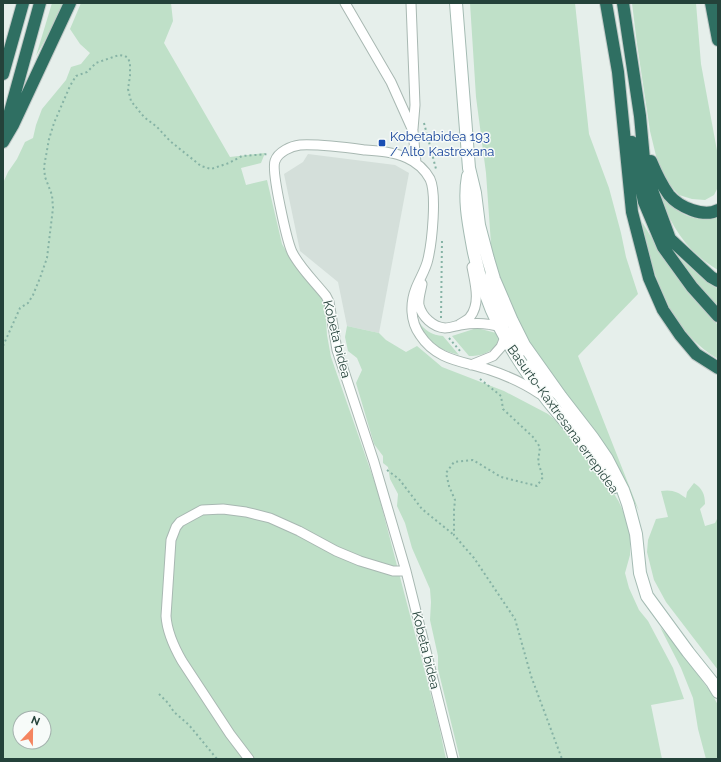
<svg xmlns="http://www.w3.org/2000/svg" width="721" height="762" font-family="Raleway,sans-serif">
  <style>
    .built { fill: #d4dfda }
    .green { fill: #bfe0c8; fill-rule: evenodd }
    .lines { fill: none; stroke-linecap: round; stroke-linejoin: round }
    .street-casing { stroke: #a8b8b2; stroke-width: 11 }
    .secondary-casing { stroke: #a4bbb3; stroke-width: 14 }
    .highway-casing { stroke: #c2cac8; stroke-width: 14 }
    .path { stroke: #86b3a5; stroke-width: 2; stroke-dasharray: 2 3; stroke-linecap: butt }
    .street { stroke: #fff; stroke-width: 9 }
    .secondary { stroke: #fff; stroke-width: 12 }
    .highway { stroke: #2f6f62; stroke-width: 12 }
    .transit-dot { fill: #1a4fb4; stroke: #f7fbf9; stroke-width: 1.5 }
    .labels { text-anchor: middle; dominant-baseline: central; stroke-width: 3; stroke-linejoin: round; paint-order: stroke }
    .transit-label { font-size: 13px; fill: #164399; stroke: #f7fbf9; text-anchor: start }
    .street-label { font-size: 13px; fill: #24423a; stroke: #f7fbf9 }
  </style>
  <rect width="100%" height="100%" fill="#e6efeb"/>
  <path class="built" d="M308,154L395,165L409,173L379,333L347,326L338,282L300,251L284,174L303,162Z"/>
  <path class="green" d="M52,3H66L36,56Z
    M81,3H171L173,21L164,43L230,157L265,153L261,163L241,168L246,185L267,180L282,244L289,256L320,296L325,304L327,335L331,357L377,489L439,726L446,759H3V183L8,172L17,159L25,142L33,138L36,125L42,109L66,80L71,67L81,64L90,53L80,44L70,29ZM20,718H44V742H20Z
    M470,3H575L589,134L609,188L621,233L626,257L638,294L578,356L639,511L606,450L526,340L502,287L492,258L486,173L476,97Z
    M632,3H696L701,64L718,156V187L714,195L705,200L692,199L679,195L667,182L657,160L650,131L637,44Z
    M658,191C675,212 690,223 718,217V270C685,250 671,226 658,191Z
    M642,222L666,261L689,294L718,325V359C669,330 652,275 642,222Z
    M673,252L707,282L718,289V307L702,291Z
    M419,322C425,331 432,335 443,336L459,355C438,349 426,343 419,322Z
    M347,326L379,333L386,340L406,352L417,346L442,367L504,391L548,414L565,428L602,474L619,502L626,518L630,537V555L625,573L629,588L639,610L648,621L673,668L684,699L651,705L662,759H460L438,669V656L430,620L431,602L430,589L412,548L405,523L397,506L398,494L390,479L388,467L383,463V456L374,444L356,383L362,370L357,358L348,351L345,337Z
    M477,328L496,333C505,348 481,357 469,356L452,336Z
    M694,483C702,488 705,494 705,504L700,509L705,526L715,523L718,517V670L666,602L654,580L647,552L648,540L656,519L668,517L661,491C672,489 678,492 686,498L687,492Z
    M660,627L673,641L712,694L718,705V759H706L698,729L693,698L681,668Z"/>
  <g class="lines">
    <g class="street-casing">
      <path id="street" d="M345,3L391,82L413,131L416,163
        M411,3L415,105L413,129
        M422,284C421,290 418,299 419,305C422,317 433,327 445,328C450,328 455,326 460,325C473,323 494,322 505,330C513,335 517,344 522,351
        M460,324C463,322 468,320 470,317C481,303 475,283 472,267
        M530,364L547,388L558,395
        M471,365L493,356L501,347L505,337L503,320L488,283L491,270
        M249,759L230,734L182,661C174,647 167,632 166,616L171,540L176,527L180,522L202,510L223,509L246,512L270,518L299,531L336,551L360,561L393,571H406
        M453,759L406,571L374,462L337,350L329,302L326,296C315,282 300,268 292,252C287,241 271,171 275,161C278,152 291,146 300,145C322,144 343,147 365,150C379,151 394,152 407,158C416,162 425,170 430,179C437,194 432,242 428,259C426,269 420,278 416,288C410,303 410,321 420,335C437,361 463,361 490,370C508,376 524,383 540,394"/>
    </g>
    <g class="secondary-casing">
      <path id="secondary" d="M456,3L469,168L475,193L479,225L488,259L494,279L512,321L524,345L561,397L592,437L607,459L623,490L628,504L636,534L640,573L647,596L688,652L712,682L718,692
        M468,176C464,198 468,220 472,242C483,306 509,351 549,402C571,429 597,456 614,487"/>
    </g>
    <g class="highway-casing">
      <path id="highway" d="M606,3L618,72L632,212L649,278L663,310L680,335L696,354L718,368
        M623,3L640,116L644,159L652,190L670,239L711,277L718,281
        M711,3L718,40
        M3,74L23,3
        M6,126L40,3
        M3,142L13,125L70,3
        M632,142L644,202L663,247L692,287L718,316
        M651,161C656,173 661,184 669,195C679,207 704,218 718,210"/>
    </g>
    <path class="path" d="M424,123L436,169
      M441,318L442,240
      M449,338L460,351
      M3,346L20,308L28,303L33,295L40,278L47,258L53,208L52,195L45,177L44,167L49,139L54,123L70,86L76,76L87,72L96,63L119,55L125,56L128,58L130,63V76L128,89L131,101L144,117L157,127L170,141L201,166L211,169L229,163L242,156L269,154
      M480,379L501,396L503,409L533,437L540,447L538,462L543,477L537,486L501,477L473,460L454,462L446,473L449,486L455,500L454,510V535L474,558L515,619L531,676L562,759
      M387,470L399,479L422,509L454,535
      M159,694L168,703L174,712L189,725L217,759"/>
    <use href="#street" class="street"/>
    <use href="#secondary" class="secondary"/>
    <use href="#highway" class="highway"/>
  </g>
  <rect class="transit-dot" x="378" y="139" width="8" height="8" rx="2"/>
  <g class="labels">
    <g class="transit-label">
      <text x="390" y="136">Kobetabidea 193<tspan x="390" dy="15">/ Alto Kastrexana</tspan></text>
    </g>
    <g class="street-label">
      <text transform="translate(337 339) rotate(76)">Kobeta bidea</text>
      <text transform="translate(563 419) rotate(54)">Basurto-Kaxtresana errepidea</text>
      <text transform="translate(426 650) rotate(76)">Kobeta bidea</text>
    </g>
  </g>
  <rect width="721" height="762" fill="none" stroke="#24423a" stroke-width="8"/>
  <g transform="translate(32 730) rotate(22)"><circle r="19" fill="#f7fbf9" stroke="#a3b1ad"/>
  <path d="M0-3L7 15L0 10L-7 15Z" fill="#f4845f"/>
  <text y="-6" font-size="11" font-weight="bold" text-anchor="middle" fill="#24423a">N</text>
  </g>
</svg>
